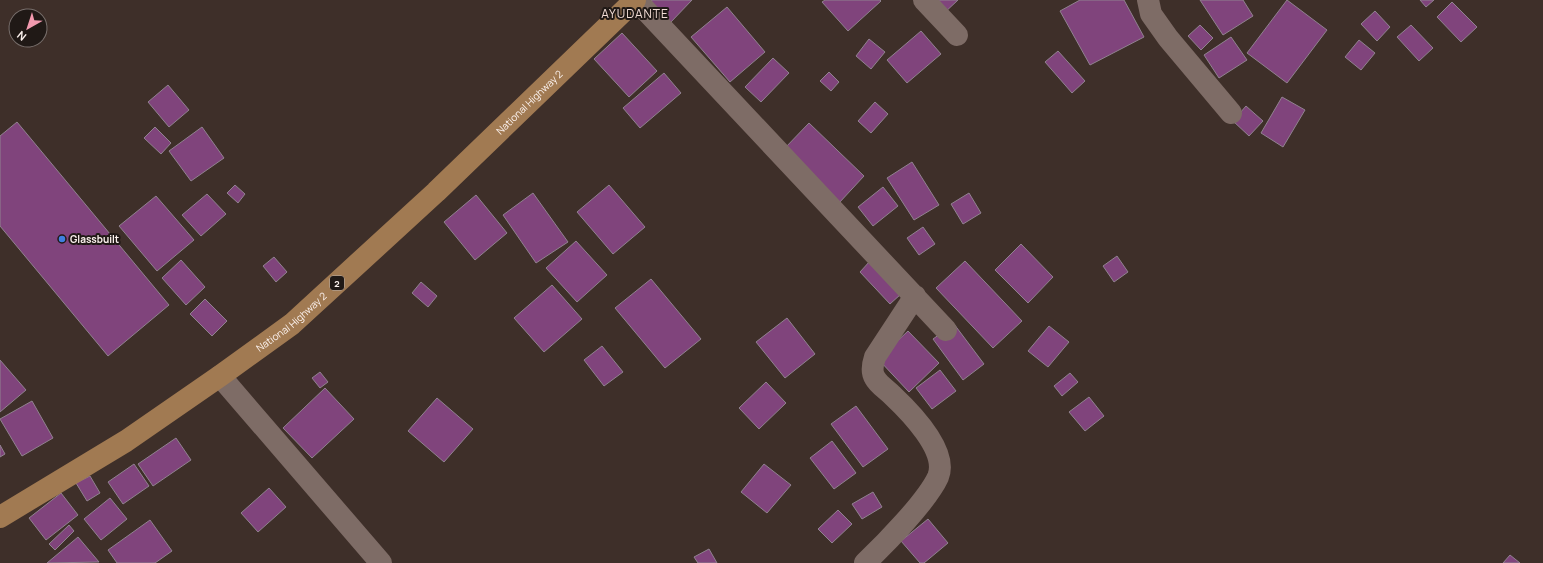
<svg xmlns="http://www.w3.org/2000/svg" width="1543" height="563" font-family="Manrope,sans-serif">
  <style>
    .building { fill: #80447c; stroke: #90828f }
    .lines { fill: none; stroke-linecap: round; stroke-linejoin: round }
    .minor { stroke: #7e6c66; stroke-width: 22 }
    .primary { stroke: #a17a52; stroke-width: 22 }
    .shop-dot { fill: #3f7fe0; stroke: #201916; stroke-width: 1.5 }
    .labels { text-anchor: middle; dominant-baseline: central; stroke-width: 4; stroke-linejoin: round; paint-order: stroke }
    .shield { fill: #201916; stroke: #b9b0ac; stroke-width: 1 }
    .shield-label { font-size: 9px; font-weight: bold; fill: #fbf1ed }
    .street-label { font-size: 10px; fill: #fbf1ed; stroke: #201916 }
    .poi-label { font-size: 10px; font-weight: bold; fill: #fbf1ed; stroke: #201916; text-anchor: start }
    .quarter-label { font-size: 12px; letter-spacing: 1px; fill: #f2ddd6; stroke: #201916 }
  </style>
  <rect width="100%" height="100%" fill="#3e2f29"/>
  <path class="building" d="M652,0H692L670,23L649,3Z
    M825,0H880L881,1L848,31L822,2Z
    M930,0H958L942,15Z
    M1080,0H1124L1144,37L1090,65L1060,11Z
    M1200,0H1243L1253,16L1223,35Z
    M1287,0L1327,30L1287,83L1247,53Z
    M1420,0H1434L1426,7Z
    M1452,2L1477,27L1461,42L1437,17Z
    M727,7L765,52L730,82L691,37Z
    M1375,11L1390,27L1377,41L1361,24Z
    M1200,25L1213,38L1201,50L1188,36Z
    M1411,25L1433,48L1419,61L1397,37Z
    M921,31L941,54L907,83L887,60Z
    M622,33L657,71L629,97L594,59Z
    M1231,37L1247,60L1219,78L1204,55Z
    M869,39L885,52L871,69L856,56Z
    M1359,40L1375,53L1361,70L1345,57Z
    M1058,51L1085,81L1072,93L1045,62Z
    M773,58L789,73L761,102L745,87Z
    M829,72L839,82L831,91L820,81Z
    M664,73L681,93L640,128L623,108Z
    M168,85L189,110L169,127L148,102Z
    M1282,97L1305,110L1283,147L1261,133Z
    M875,102L888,114L871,133L858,121Z
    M1246,106L1263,121L1249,136L1233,121Z
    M17,122L169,305L108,356L0,226V136Z
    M809,123L864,176L839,203L784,149Z
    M155,127L171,143L161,154L144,138Z
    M202,127L224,158L191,181L169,151Z
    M912,162L939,205L914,220L887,178Z
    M235,185L245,194L238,203L227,193Z
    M609,185L645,227L613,254L577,212Z
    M883,187L898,206L873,226L858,207Z
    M533,193L568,242L536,263L503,215Z
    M969,193L981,213L963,224L951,204Z
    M207,194L226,214L201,236L182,215Z
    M476,195L507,233L475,260L444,222Z
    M156,196L194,240L157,271L119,226Z
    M923,227L935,244L919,255L907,238Z
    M576,241L607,275L577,302L546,268Z
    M1021,244L1053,277L1028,303L995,270Z
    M1117,256L1128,272L1114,282L1103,266Z
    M274,257L287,272L276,282L263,266Z
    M181,260L205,287L186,305L162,278Z
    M870,261L901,294L890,304L860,272Z
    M965,261L1022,321L993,348L936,288Z
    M651,279L701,339L665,368L615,308Z
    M421,282L437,296L428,307L412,293Z
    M552,285L582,319L544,352L514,318Z
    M205,299L227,321L212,336L190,314Z
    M787,318L815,354L785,378L756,342Z
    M954,324L984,364L963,380L933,339Z
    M1049,326L1069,342L1048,367L1028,351Z
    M908,331L939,363L909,392L878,359Z
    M602,346L623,372L604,386L584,360Z
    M0,360L26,390L0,412Z
    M940,370L956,391L932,409L916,388Z
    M320,372L328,382L320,388L312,378Z
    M1070,373L1078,382L1062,396L1054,386Z
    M766,382L786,403L759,429L739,408Z
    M325,388L354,419L312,458L283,428Z
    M1089,397L1104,416L1085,431L1069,412Z
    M437,398L473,429L444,462L408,431Z
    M32,401L53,438L22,456L0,419Z
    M856,406L888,449L863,467L831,424Z
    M176,438L191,460L153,486L138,464Z
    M832,441L856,473L834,489L810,458Z
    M0,445L5,454L0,457Z
    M134,464L149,486L123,504L108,482Z
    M764,464L791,485L767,513L741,492Z
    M90,476L100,493L87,501L76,483Z
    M269,488L286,507L258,532L241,513Z
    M873,492L882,507L862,519L852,504Z
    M61,493L78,515L46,540L29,518Z
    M110,498L127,519L101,540L84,519Z
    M838,510L852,524L832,543L818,529Z
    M928,519L948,543L924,563H920L901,541Z
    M150,520L172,551L155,563H117L108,550Z
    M69,525L74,531L55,550L49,544Z
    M78,537L99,562L47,563Z
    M709,549L717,563H698L694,557Z
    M1510,555L1520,563H1503Z"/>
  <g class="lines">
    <path class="minor" d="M636,0L946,330
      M924,0L957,35
      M1148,0L1151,14L1168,38L1231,113
      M220,376L381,563
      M865,563C885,544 927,501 938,477C949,451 909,411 892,395C887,390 878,384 875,378C871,372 873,363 875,357L915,296"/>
    <path class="primary" id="s1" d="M0,517L126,441L220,376L292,324L436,192L635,0"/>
  </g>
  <circle class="shop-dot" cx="62" cy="239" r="4"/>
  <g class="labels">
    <rect class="shield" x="330" y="276" width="14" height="14" rx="3"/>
    <g class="shield-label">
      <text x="337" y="283">2</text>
    </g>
    <g class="street-label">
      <text stroke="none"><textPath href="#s1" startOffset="675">National Highway 2</textPath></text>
      <text stroke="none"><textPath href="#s1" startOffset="351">National Highway 2</textPath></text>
    </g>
    <g class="poi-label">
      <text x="70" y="239">Glassbuilt</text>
    </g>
    <g class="quarter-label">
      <text x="635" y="13">AYUDANTE</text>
    </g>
  </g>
  <g transform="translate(28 28) rotate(219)"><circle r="19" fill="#201916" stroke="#786f6c"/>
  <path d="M0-3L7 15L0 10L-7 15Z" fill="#f29aaf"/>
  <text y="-6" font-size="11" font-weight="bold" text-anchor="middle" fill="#fbf1ed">N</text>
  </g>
</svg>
